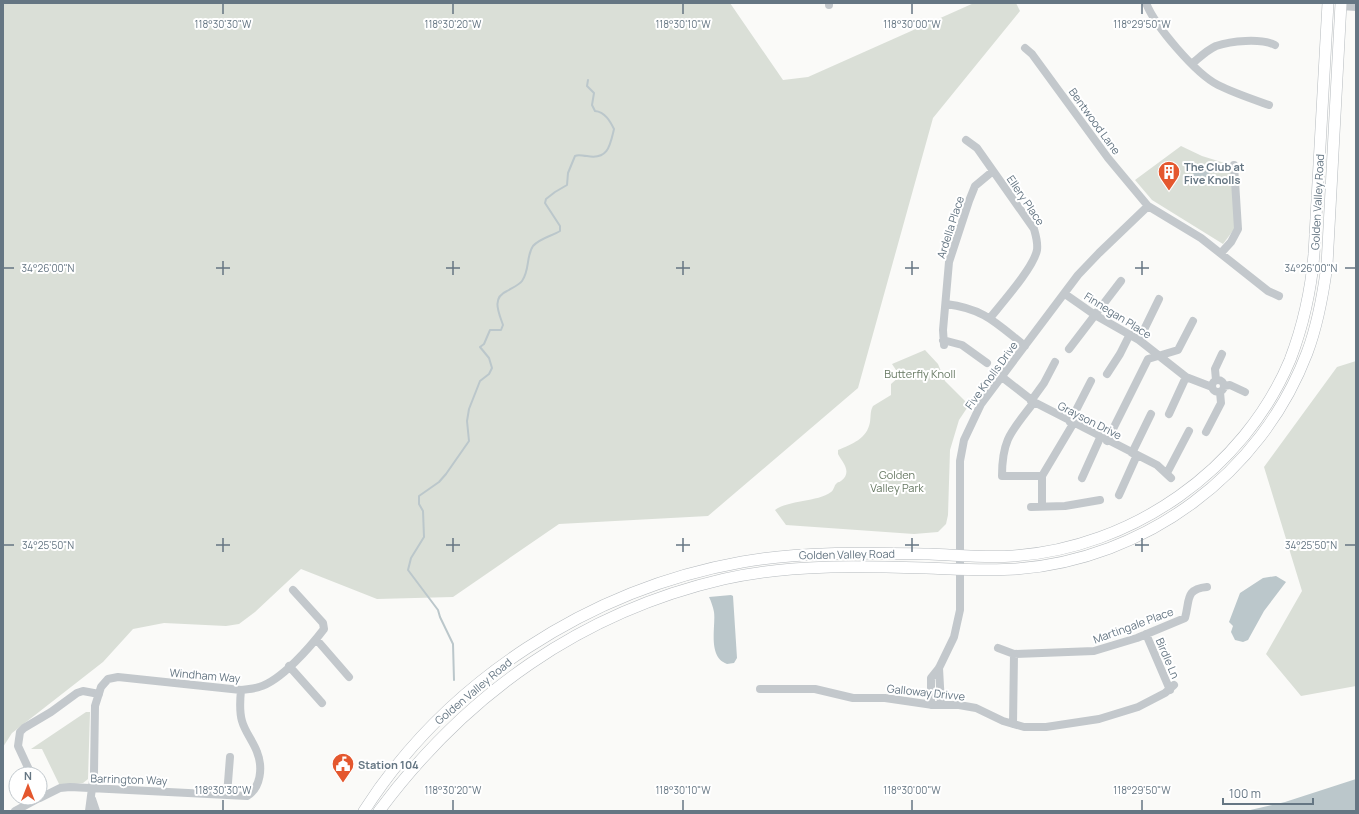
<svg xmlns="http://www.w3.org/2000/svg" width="1359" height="814" font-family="Manrope,sans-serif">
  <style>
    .green { fill: #dadfd7 }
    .water { fill: #bbc7cb }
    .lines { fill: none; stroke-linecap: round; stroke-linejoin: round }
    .stream { stroke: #bbc7cb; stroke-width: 2 }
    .major-casing { stroke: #b5babe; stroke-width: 12 }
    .minor { stroke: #c3c8cc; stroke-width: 8 }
    .major { stroke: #fff; stroke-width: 11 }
    .ticks { fill: none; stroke: #657683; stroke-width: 1.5 }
    .labels { text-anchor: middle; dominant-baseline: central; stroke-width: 4; stroke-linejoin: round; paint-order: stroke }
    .street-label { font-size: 11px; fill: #657683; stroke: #fff }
    .poi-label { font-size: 11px; font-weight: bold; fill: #657683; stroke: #fff; text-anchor: start }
    .park-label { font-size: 11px; fill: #687a64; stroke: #fff }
    .ticks-label { font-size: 10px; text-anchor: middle; fill: #657683; stroke: #fff; stroke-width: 4; stroke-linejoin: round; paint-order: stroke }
  </style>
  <rect width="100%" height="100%" fill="#fafaf8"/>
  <path class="green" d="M3,3H730L783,80L808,77L974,3H1016L1020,11L933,118L858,388L708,516L559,524L453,597L377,599L301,569L255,612L239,624L226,626L164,623L133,629L103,662L12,733L3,747Z
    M1181,146L1202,156L1231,165L1235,228L1223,244L1152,200L1135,180Z
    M925,350L938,364L945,381L969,405L959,420L950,450L948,515L946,524L938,532L914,534L786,525L775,510C788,500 818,502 831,492C834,490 834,486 836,484C839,481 838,483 841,481C853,472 842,462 838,454V450C852,444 867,439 870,422C871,416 870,411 873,406L891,395V384L900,376L892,364Z
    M1356,361V686L1301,696L1266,654L1302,591L1264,467L1337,367Z
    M86,712H90L88,779L83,783L60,786L42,749H31Z"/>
  <path class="water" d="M1198,165L1201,169L1204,166L1210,172L1205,178L1202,175L1196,183L1192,184L1189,180L1190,176L1194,175L1192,171Z
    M1276,576L1286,582L1264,611L1248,640L1243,642L1235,640L1231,632L1233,626L1229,622L1240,593L1263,578Z
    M731,595L733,596L737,658L734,663L727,664C707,657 716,626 714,612C713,607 711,601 709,597Z
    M1356,779V811H1246L1285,802Z"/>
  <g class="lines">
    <path class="stream" d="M454,680L453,644L440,617L438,610L408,570L411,558L424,537L423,511L419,504V496L439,482L446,474L469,441L467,421L469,409L480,381L489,374L492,368L489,358L480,347L484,344L490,330H501L503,325C499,313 491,298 507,291C512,288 519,285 522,281C530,270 526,256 533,246C540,238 552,236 560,231V226L545,203L546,199L555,192L567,185L568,173L575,156C579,154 582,156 587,156C608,160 610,146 614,129C610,121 605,112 595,111L592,105L594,93L587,86L588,80"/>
    <g class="major-casing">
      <path id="major" d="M364,811C447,681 590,589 742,562C804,551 866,553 929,554C957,555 985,558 1013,556C1132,548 1244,470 1290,360C1303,326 1311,290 1314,254L1328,3
        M379,811C466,694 581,612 724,579C791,564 858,566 926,568C956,569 986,571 1016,569C1146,559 1261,474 1307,353C1318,324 1323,295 1327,265L1341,3"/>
    </g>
    <path class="minor" d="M829,3V5
      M1146,3C1155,26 1196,74 1218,85C1234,93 1252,99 1269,105
      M1341,6L1356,7
      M1025,48L1032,54L1108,158L1148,206L1201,238L1268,291L1279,296
      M1193,63C1200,57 1207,50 1216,46C1231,41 1260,38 1275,45
      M966,140L977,148L1034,229C1036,236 1038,242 1037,250C1034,267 1002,303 990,318
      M1221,253L1231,242L1238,229L1234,165
      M1065,294L1095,315L1139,340L1186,377L1212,387
      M946,304C985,309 996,323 1025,346
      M943,340L962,345L987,363
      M1139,340L1159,299
      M944,345L943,330L949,262L969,201L975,186L993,171
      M1069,349L1121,281
      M1107,374L1120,354L1130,334
      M1002,377L1034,402L1157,465L1171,478
      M1216,380L1215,369L1222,354
      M1212 386a6 6 0 1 1 12 0a6 6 0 1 1-12 0Z
      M1224,386L1230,385L1245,392
      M1031,401L1044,383L1055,362
      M1034,402C1012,431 1002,438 1002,476H1042
      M1169,414L1186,377
      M1070,422L1091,381
      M1206,432L1221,403L1220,392
      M1107,441L1148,359L1178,350L1193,321
      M1132,453L1151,414
      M1167,473L1189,431
      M1042,476L1073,424
      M1082,478L1100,438
      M1119,495L1137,455
      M1042,506V476
      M1031,507L1065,506L1100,500
      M1146,634L1170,690
      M316,639L349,677
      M998,648L1014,654L1094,651L1137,638L1185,618C1190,600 1185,589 1207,587
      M289,666L322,703
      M939,668L941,705
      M760,689H815L853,698H885L933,705H959L976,708L1003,721L1024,727H1046L1099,719L1138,707L1165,693L1174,685
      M931,705V678L939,668L954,637L960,610V461L964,440L981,404L1078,275L1099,253L1148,206
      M1013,724L1014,654
      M31,774L18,746L20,732L24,728L51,712L77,693L83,691L99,694
      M227,795L230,757
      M40,798L60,788L70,787L247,796C261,788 263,767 257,752C253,741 245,732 242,721C239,711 240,700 241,690
      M92,799L96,811
      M15,811L39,798
      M89,811L94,773L95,706L101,687L108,679L118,677L241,690C247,689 254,689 259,687C281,681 311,646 324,629L323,623L293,590"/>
    <use href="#major" class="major"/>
  </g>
  <path class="ticks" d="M223,4V14M453,4V14M683,4V14M912,4V14M1142,4V14M223,261V275M453,261V275M683,261V275M912,261V275M1142,261V275M4,268H14M216,268H230M446,268H460M676,268H690M905,268H919M1135,268H1149M1345,268H1355M223,538V552M453,538V552M683,538V552M912,538V552M1142,538V552M4,545H14M216,545H230M446,545H460M676,545H690M905,545H919M1135,545H1149M1345,545H1355M223,800V810M453,800V810M683,800V810M912,800V810M1142,800V810"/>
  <defs>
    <g id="building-pin" transform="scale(1.15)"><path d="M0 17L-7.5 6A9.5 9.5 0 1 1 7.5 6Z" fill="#e4572e" stroke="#fff"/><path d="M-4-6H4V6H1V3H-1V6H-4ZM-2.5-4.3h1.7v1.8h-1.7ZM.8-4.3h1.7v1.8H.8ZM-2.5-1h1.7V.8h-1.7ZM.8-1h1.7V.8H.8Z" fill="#fff"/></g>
    <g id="civic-pin" transform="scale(1.15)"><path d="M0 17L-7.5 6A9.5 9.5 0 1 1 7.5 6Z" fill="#e4572e" stroke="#fff"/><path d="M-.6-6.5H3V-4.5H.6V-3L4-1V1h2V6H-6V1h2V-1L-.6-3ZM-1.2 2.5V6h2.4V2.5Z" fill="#fff"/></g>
  </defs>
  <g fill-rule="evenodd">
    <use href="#building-pin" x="1169" y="172"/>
    <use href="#civic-pin" x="343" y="764"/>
  </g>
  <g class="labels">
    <g class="street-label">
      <text transform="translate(1095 121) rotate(54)">Bentwood Lane</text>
      <text transform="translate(1026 200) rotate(56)">Ellery Place</text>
      <text transform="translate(1317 202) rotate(-87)">Golden Valley Road</text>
      <text transform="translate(950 227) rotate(-72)">Ardella Place</text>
      <text transform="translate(1118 315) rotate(32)">Finnegan Place</text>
      <text transform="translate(991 375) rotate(-54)">Five Knolls Drive</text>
      <text transform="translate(1090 420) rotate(27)">Grayson Drive</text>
      <text transform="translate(847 554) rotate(-1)">Golden Valley Road</text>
      <text transform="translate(1133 625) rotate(-20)">Martingale Place</text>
      <text transform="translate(1168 658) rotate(67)">Birdle Ln</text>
      <text transform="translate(205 675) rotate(5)">Windham Way</text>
      <text transform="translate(473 691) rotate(-40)">Golden Valley Road</text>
      <text transform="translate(926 692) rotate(6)">Galloway Drivve</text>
      <text transform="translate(129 779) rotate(2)">Barrington Way</text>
    </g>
    <g class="poi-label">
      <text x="1184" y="166">The Club at<tspan x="1184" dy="13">Five Knolls</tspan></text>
      <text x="358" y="764">Station 104</text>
    </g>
    <g class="park-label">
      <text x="920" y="373">Butterfly Knoll</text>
      <text x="897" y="474">Golden<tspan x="897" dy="13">Valley Park</tspan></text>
    </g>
  </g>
  <g class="ticks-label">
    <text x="223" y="28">118°30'30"W</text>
    <text x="453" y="28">118°30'20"W</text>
    <text x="683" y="28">118°30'10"W</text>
    <text x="912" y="28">118°30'00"W</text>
    <text x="1142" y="28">118°29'50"W</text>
    <text x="48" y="272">34°26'00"N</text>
    <text x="1311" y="272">34°26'00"N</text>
    <text x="48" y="549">34°25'50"N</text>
    <text x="1311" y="549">34°25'50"N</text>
    <text x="223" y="794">118°30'30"W</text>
    <text x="453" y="794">118°30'20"W</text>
    <text x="683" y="794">118°30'10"W</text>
    <text x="912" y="794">118°30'00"W</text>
    <text x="1142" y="794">118°29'50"W</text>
  </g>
  <rect width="1359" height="814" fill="none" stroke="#657683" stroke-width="8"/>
  <g transform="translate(28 786)"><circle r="19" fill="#ffffff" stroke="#c1c8cd"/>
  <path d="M0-3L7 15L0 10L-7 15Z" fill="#e4572e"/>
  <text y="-6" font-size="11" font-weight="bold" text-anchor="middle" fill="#657683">N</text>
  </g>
  <path d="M1223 798v6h90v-6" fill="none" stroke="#657683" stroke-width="2"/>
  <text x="1229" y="798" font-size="12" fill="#657683" stroke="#ffffff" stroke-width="3" paint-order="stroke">100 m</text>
</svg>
